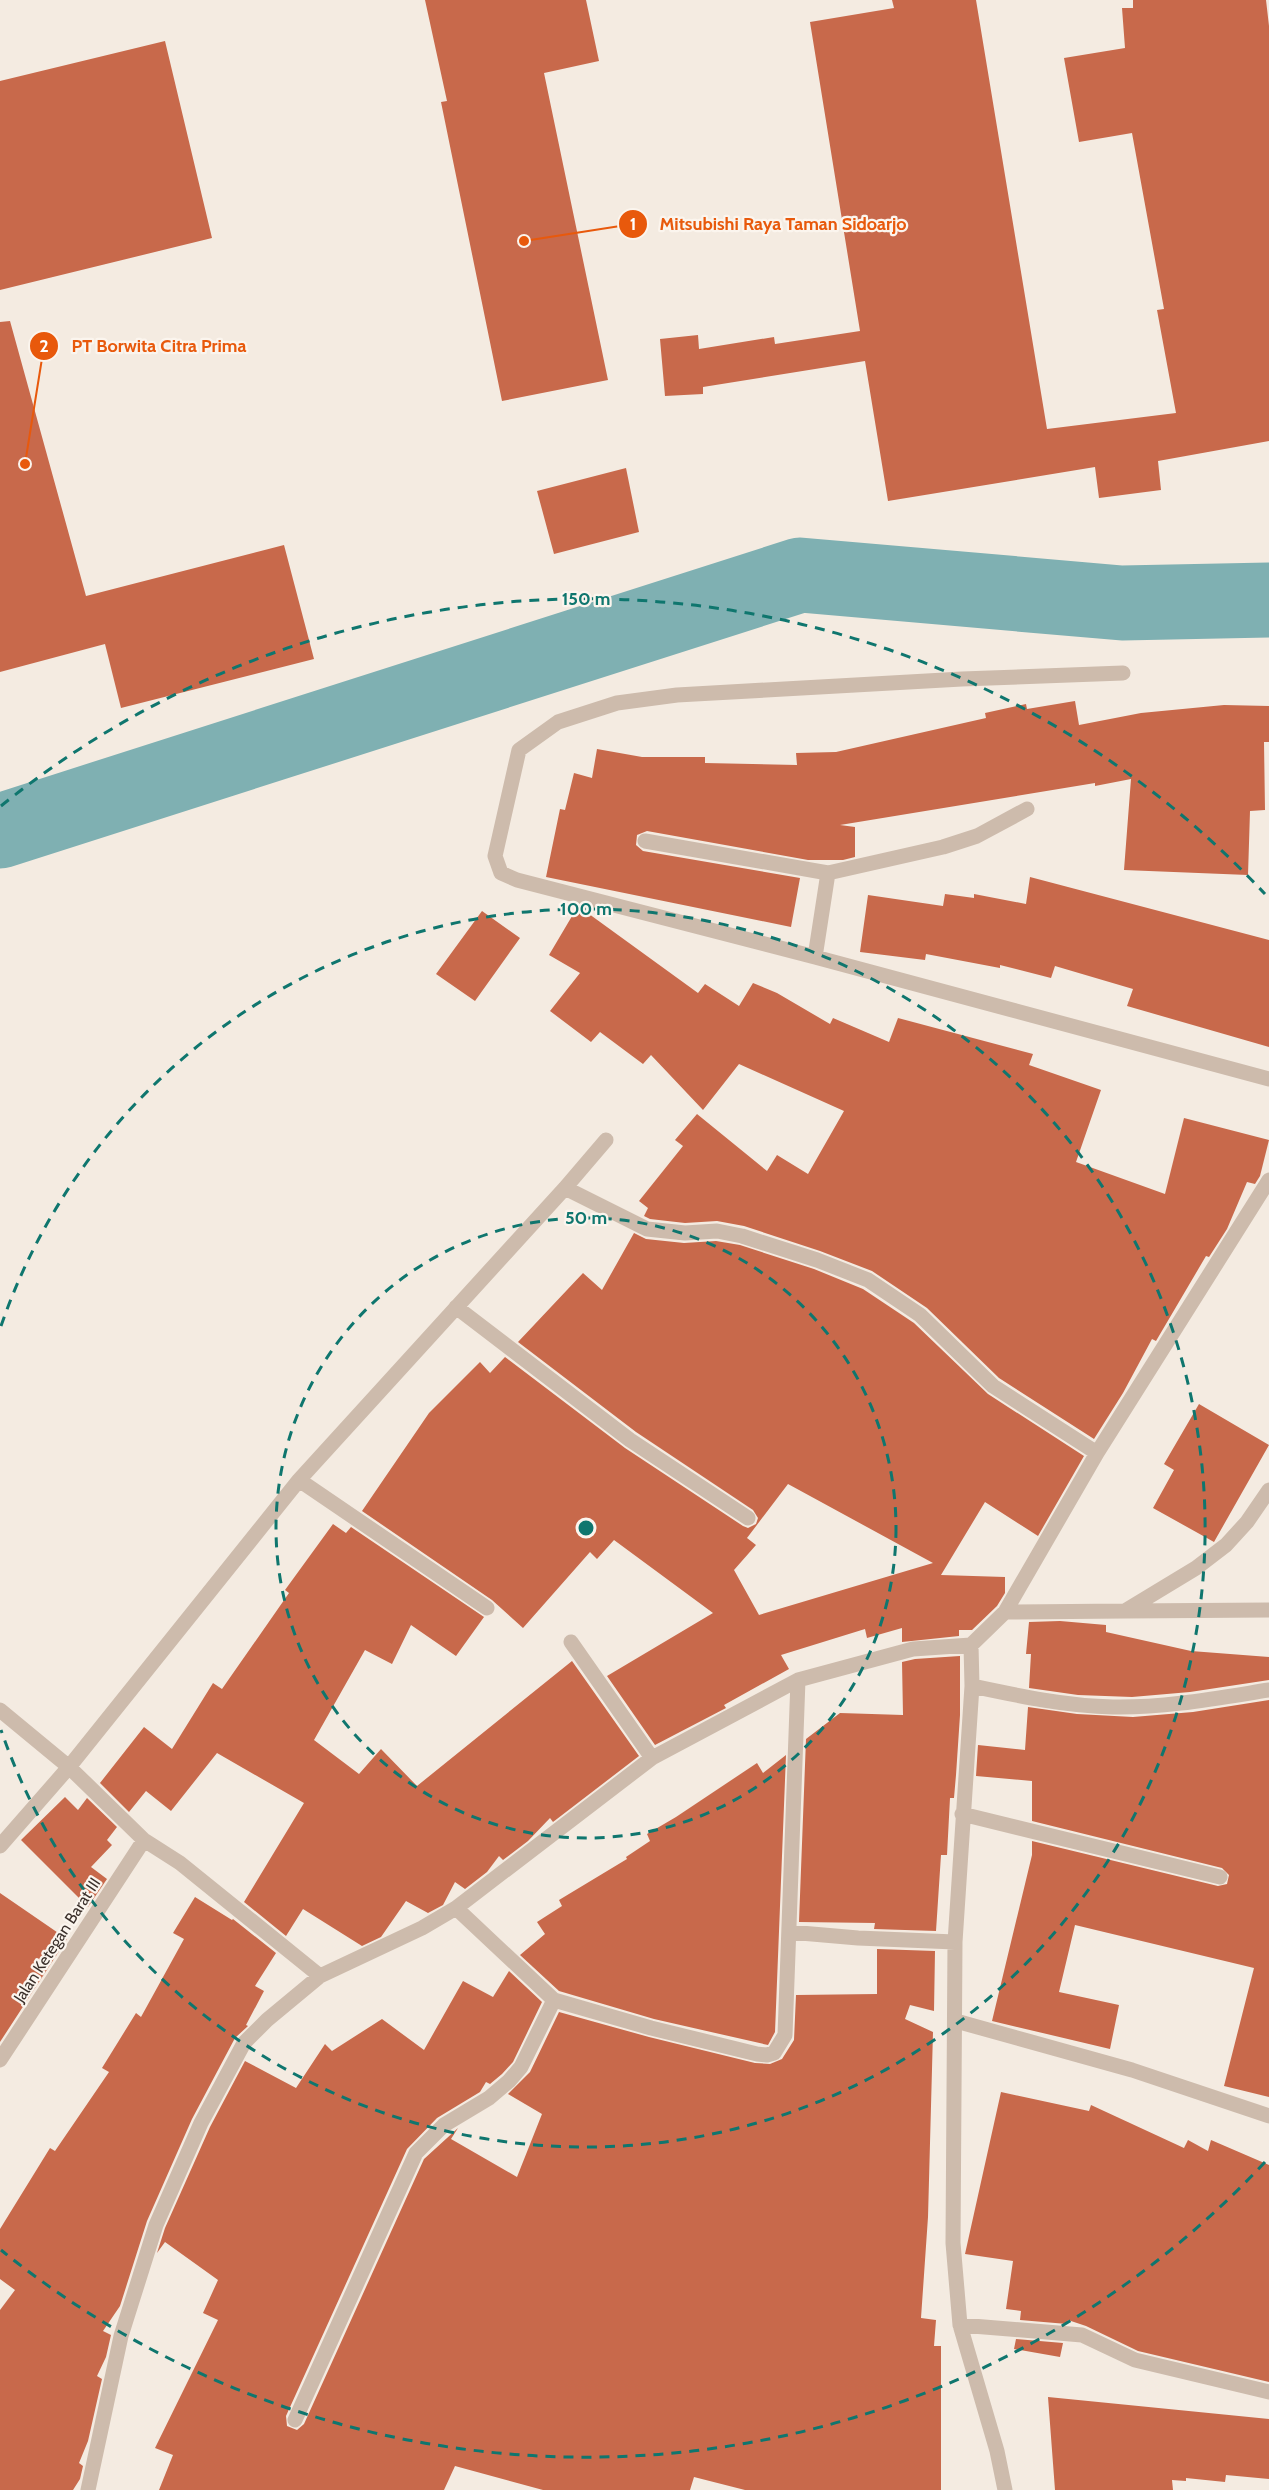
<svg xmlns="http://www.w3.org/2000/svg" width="1269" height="2490" font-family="Cabin,sans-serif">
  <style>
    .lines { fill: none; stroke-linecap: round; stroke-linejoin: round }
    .river { stroke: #7fb0b2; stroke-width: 75 }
    .building { fill: #c8694b; fill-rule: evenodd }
    .minor { stroke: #cdbbac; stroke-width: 15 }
    .ring { fill: none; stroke: #0f766e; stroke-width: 3; stroke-dasharray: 10 8 }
    .labels { text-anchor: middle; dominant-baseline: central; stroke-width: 4.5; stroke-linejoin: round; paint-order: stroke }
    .street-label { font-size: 16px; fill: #3b302b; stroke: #fbf5ee }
    .centre { fill: #0f766e; stroke: #fbf5ee; stroke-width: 3 }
    .ring-label { font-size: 18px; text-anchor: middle; font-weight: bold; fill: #0f766e; stroke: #fbf5ee; stroke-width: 4.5; stroke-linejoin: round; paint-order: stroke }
    .leader { fill: none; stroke: #e8590c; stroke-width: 2 }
    .callout-dot { fill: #e8590c; stroke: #fbf5ee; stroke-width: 2 }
    .mark-label { font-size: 18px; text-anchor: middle; font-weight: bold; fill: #fff }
    .callout-label { font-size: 18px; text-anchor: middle; font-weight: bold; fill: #e8590c; stroke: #fbf5ee; stroke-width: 4.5; stroke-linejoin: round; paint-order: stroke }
  </style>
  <rect width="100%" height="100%" fill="#f4ebe1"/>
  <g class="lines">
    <path class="river" d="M0,831L800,575L1122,603L1269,600"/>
  </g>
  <path class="building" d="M425,0H586L599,61L544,73L608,380L502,401L441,102L447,101Z
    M892,0H976L1047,429L1176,413L1157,310L1164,309L1132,133L1079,142L1064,58L1125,48L1122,8H1133V0H1266L1269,26V441L1158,461L1161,490L1099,498L1095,467L888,501L865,361L703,387V394L665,396L660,339L698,335L699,349L774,337L775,344L860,331L810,22L894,8Z
    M165,41L212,238L0,290V81Z
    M10,321L86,596L284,545L314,659L121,708L105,644L0,672V322Z
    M626,468L639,532L554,554L537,491Z
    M1075,701L1079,725L1141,713L1224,705L1269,706V742H1264L1265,810L1250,811L1248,875L1124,870L1131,779L1095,786V783L840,825L855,827V857L843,860H808L647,831L637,835L636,845L643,851L800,878L791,927L546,877L560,809L565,810L574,773L592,778L597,749L642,757H705V763L797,765L796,753L836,752L986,718L985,713L1026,704L1027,709Z
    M1030,877L1269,940V1047L1127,1006L1133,989L1055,966L1051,978L1000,965V968L926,954L925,960L860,952L868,895L943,906L945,894L974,898V894L1026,904Z
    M578,906L698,993L705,984L739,1006L753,983L777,993L830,1024L833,1018L889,1042L898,1018L1033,1054L1029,1065L1101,1090L1076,1162L1165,1194L1184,1118L1269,1140L1260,1176L1255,1184L1247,1182L1227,1229L1209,1257L1206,1256L1156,1341L1152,1339L1123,1393L1094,1439L999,1378L927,1308L872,1271L820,1251L744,1226L717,1221L685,1223L650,1219L644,1216L648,1208L639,1201L683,1146L675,1140L697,1114L767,1171L777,1155L808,1174L844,1111L739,1064L703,1110L651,1055L643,1064L600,1032L591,1042L550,1011L580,973L549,955Z
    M482,911L520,938L475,1001L436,974Z
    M634,1233L646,1239L684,1243L716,1241L740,1245L814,1269L863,1289L914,1323L988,1394L1084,1456L1038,1536L985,1502L941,1575L1005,1577V1593L997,1606L972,1630H959V1636L902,1642V1628L867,1638L865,1629L781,1655L789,1669L724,1705L726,1708L655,1745L607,1676L713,1613L614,1540L597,1559L590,1552L523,1628L492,1600L362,1511L429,1413L480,1362L490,1373L505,1357L625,1448L743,1526L748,1528L756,1524L758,1518L753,1510L636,1432L518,1342L583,1273L602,1290ZM788,1484L933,1563L759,1615L734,1570L756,1545L747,1538Z
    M1199,1404L1269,1445L1214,1542L1153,1508L1174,1470L1164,1464Z
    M333,1524L346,1533L351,1527L484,1617L456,1656L411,1625L392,1664L365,1650L314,1740L359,1774L381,1749L417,1786L572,1661L639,1756L553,1822L550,1818L528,1841L503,1860L499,1856L487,1872L465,1889L455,1882L443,1905L428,1913L406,1901L381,1937L362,1946L303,1909L286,1936L244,1902L304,1803L217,1753L171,1811L146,1791L129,1812L100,1783L144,1727L172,1749L213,1683L222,1689L289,1593L285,1590Z
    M1060,1621L1106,1625V1632L1191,1651L1269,1657V1680L1190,1692L1132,1697L1078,1695L1029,1688L1031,1654H1026L1029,1622Z
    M960,1656V1715L956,1775L954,1798H950L947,1855H941L936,1931L874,1929L875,1923L799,1922L806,1739L840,1713L903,1715L902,1662L915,1659Z
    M1269,1700V2097L1224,2086L1254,1968L1075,1925L1059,1992L1119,2005L1110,2049L992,2021L1032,1855V1841L1218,1886L1227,1884L1229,1875L1222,1868L1032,1821V1781L976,1776L978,1745L1025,1750L1028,1707L1077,1714L1133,1717L1193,1712Z
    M786,1755L775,2032L768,2045L654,2019L559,1991L520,1955L545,1934L537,1922L562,1906L559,1900L627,1859L626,1857L650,1841L647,1834L676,1817L757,1763L763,1773Z
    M65,1797L78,1810L87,1798L117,1827L107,1840L112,1845L91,1867L107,1879L88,1907L21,1840Z
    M0,1893L67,1939L0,2042Z
    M195,1897L232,1920L233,1919L276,1953L255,1986L264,1991L246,2025L248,2026L235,2038L192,2119L147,2221L120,2306L103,2331L111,2335L106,2357L97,2376L102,2379L88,2441L79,2463L83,2466L80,2479L73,2490H0V2310L15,2290L0,2279V2229L50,2148L55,2151L109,2072L102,2068L136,2013L141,2017L184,1939L173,1933Z
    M877,1949L935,1951L934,2011L910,2005L905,2019L933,2032L928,2217L921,2318L936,2320L934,2346H941V2490H745L694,2477L690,2490H543L455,2466L444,2490H159L173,2455L155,2448L218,2320L203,2313L218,2280L165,2242L157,2253L165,2228L210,2127L245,2061L296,2088L325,2044L332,2051L382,2019L424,2050L463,1981L493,1997L509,1971L542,2002L513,2062L502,2074L490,2084L486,2082L480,2092L437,2118L407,2149L286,2416L287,2426L297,2430L304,2424L424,2159L458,2128L451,2139L517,2177L542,2114L508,2094L530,2072L559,2012L649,2037L755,2063L770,2064L782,2059L794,2040L796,1995L877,1994Z
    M1001,2092L1089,2111L1091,2105L1184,2148L1188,2140L1208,2151L1211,2140L1269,2165V2382L1138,2351L1086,2326L1068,2320L1067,2324L1020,2320L1021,2311L1006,2309L1013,2261L965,2254Z
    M1016,2339L1063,2343L1060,2357L1014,2349Z
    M1048,2397L1269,2419V2479L1226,2475L1225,2482L1186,2478V2481L1172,2480L1173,2490H1055Z"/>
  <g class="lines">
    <path class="minor" d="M1123,673L962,679L677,695L617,703L558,722L519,750L495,856L501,873L517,880L815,957L1269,1079
      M645,841L828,873
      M815,957L828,873L943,847L977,836L1027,809
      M565,1188L647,1229L685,1233L717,1231L742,1236L817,1260L868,1280L920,1315L993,1386L1097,1453
      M456,1307L630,1440L748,1518
      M299,1480L487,1608
      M1125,1611L1269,1610
      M1005,1612L1125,1611L1196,1568L1226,1545L1247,1522L1269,1490
      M571,1642L652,1758
      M972,1686C1019,1696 1065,1706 1113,1707C1165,1708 1218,1698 1269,1690
      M0,1710L69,1767L144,1840L180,1863L320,1976
      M962,1814L1220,1877
      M0,1846L69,1767L299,1480L565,1188L606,1140
      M456,1908L554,2000L651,2028L757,2054L767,2055L774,2053L785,2035L798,1680
      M789,1932L858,1938L955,1942
      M956,2021L1132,2070L1269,2116
      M0,2060L144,1840
      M960,2325L1082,2335L1135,2360L1269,2392
      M295,2420L416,2153L444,2125L489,2098L509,2081L521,2067L554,2000
      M88,2490L121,2336L156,2225L201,2123L244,2043L267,2020L320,1976L422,1928L456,1908L652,1758L798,1680L913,1649L971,1645
      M1005,2490L997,2451L960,2325L953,2243L955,1942L972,1686L971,1645L1005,1612L1097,1453L1269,1180"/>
  </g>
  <g class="ring">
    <circle cx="586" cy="1528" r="310"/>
    <path d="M1 1326A619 619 0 1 1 1 1730"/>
    <path d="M1265 2162A929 929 0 0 1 1 2250M1 806A929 929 0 0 1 1265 894"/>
  </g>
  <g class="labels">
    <g class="street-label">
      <text transform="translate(57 1940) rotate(-57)">Jalan Ketegan Barat III</text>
    </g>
  </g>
  <circle cx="586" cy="1528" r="9" class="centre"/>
  <g class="ring-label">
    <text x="586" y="605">150 m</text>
    <text x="586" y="915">100 m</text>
    <text x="586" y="1224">50 m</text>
  </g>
  <path class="leader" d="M524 241L633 224M25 464L44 346"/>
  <g class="callout-dot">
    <circle cx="524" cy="241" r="6"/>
    <circle cx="25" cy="464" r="6"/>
    <circle cx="633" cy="224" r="15"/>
    <circle cx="44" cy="346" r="15"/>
  </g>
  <g class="mark-label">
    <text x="633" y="230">1</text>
    <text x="44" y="352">2</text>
  </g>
  <g class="callout-label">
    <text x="783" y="230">Mitsubishi Raya Taman Sidoarjo</text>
    <text x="159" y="352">PT Borwita Citra Prima</text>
  </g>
</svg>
